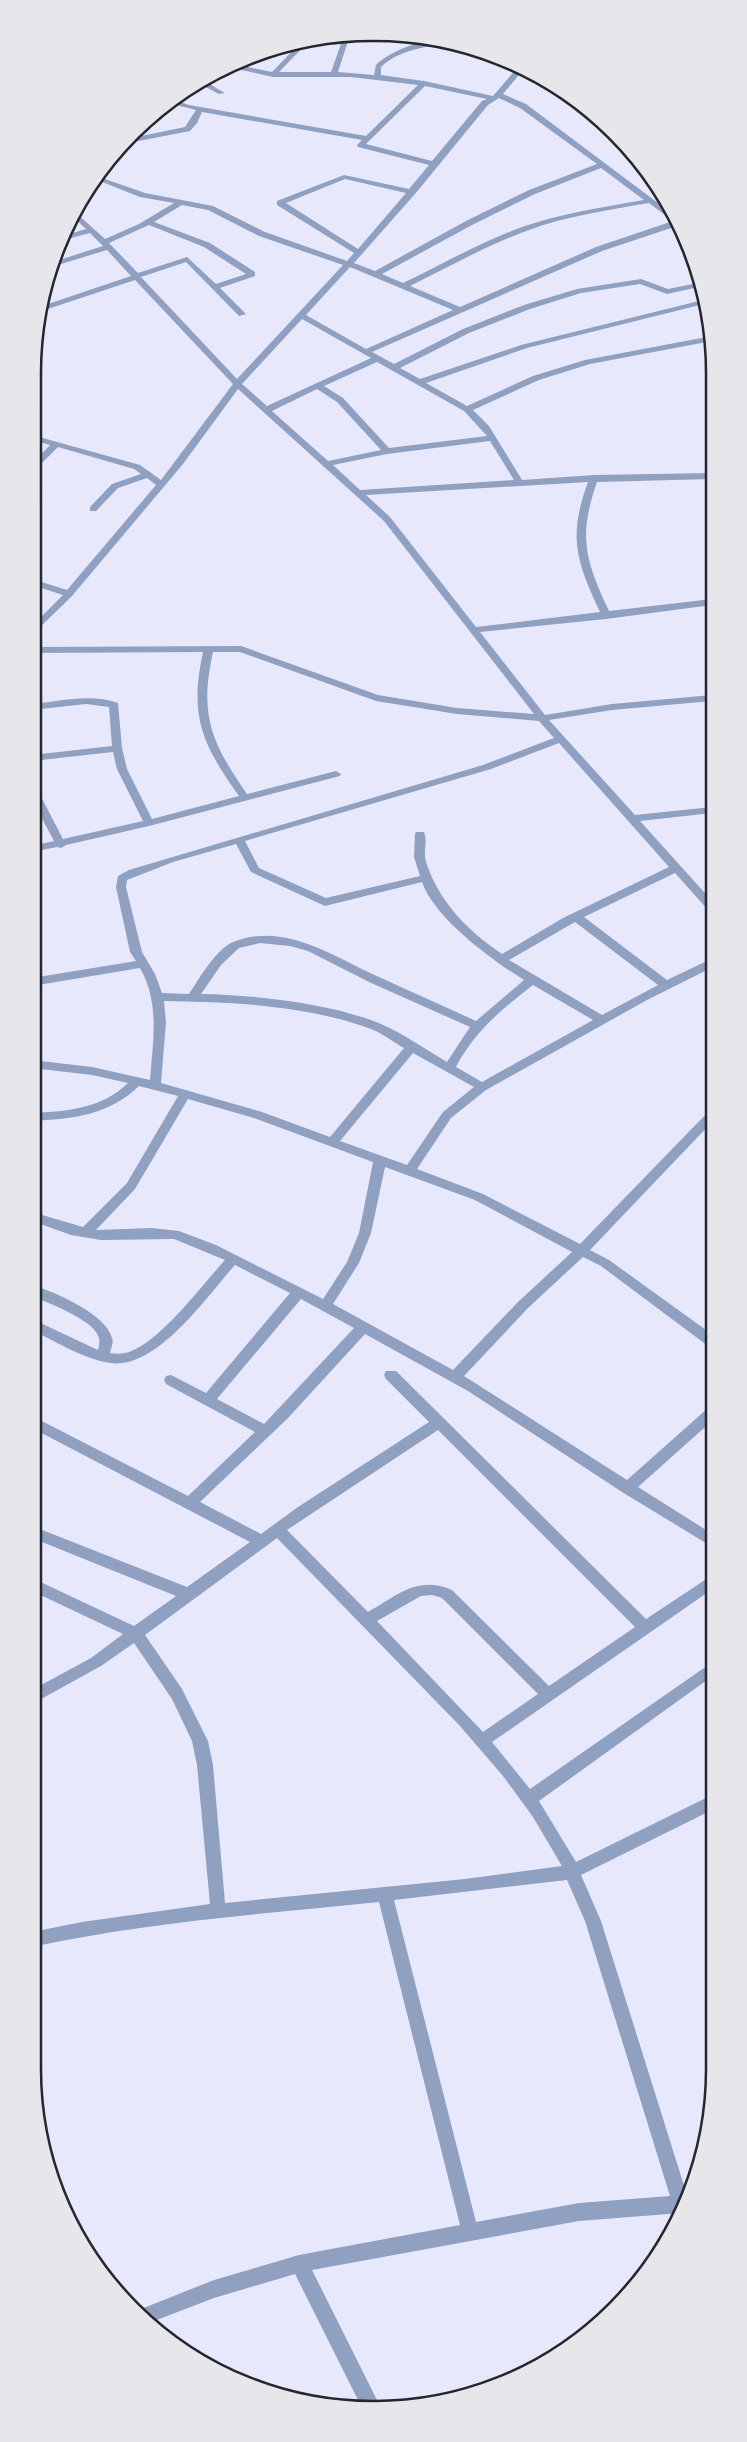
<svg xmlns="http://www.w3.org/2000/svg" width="747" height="2442" font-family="'Asap Condensed',sans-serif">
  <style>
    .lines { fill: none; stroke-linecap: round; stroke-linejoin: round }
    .minor { fill: #8fa0c1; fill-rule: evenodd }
    .rim { fill: none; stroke: #26262e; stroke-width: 2.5 }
  </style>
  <rect width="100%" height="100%" fill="#e8e8fd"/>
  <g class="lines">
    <path class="minor" d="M311,39L279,72H331L342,41L345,39L348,41L338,72L374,75L376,65C390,51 429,35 449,42C425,48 400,49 381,67V75L424,81L493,96L517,68L523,70L503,94L526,104L674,215L680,225L602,251L372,352L394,364L463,329L524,305L577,289L641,279L668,289L698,283L699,287L667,294L640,284L581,293L530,309L469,333L400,368L420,379L521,345L703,300L704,304L527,348L426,383L467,406L533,376L585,360L712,336V341L590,364L539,380L473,410L489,426L522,480L594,475L712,473V479L597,482C578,536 585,560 609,611L712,599V605L606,619L480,632L545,715L612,704L712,695V701L612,710L549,720L635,815L712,807V813L640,821L713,902V912L709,911L675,873L584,917L667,980L713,958V967L647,1000L486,1090L451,1118L417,1169L483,1194L580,1244L709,1111L713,1110V1121L590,1250L609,1260L713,1335V1347L708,1346L601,1266L583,1257L528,1308L464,1376L627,1480L708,1408L713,1407V1420L638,1487L714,1535V1548L622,1492L468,1391L365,1334L288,1418L200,1502L261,1534L298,1507L429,1422L386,1379L384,1375L386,1371H396L646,1619L714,1574V1588L492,1742L530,1789L714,1661V1675L539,1801L576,1862L714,1794V1809L581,1875L601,1921L687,2195L689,2196L681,2213L579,2221L312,2270L381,2408H362L295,2274L214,2298L149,2323L136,2311L214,2280L299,2255L460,2225L379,1902C263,1914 147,1922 32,1947V1932L82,1922L210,1904L197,1765L192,1741L172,1699L134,1643L101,1666L32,1704V1690L91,1658L123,1634L32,1591V1578L134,1626L176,1596L32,1538V1526L187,1587L250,1542L32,1428V1416L188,1496L255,1432L166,1384L164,1380L166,1376L171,1375L206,1393L290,1293L235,1265C207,1296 157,1370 110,1363C83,1359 57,1342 32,1330V1319L98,1350C99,1346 100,1342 99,1338C95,1320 48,1303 32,1296V1285C55,1292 106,1314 112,1338C114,1343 111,1348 110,1353C116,1354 123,1354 129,1352C161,1341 202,1285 225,1260L174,1239L101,1240L71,1235L32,1221V1212L83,1227L127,1183L178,1096L139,1086C109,1115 73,1119 32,1121V1113C68,1111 101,1109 128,1083L92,1075L32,1068V1060L92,1067L150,1080C153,1041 160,1003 140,968L32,986V978L136,961L130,952L116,887L118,876L129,870L483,765L554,738L539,721L457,714L376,701L240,652H213C199,715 211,742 247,794L336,771L341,774L340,776L149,826L66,845L61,848L57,847L32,852V846L54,841L32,800V786L37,789L63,839L143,821L117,769L113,752L32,761V755L112,746L109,707L86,704L32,710V704C60,701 91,693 118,703L122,748L127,769L152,819L239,796C202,744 189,717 203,652L32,653V647L241,646L378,695L457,708L534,714L384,521L238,389L183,464L72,596L32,635V626L63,595L32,585V579L67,590L156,485L147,478L118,488L96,511H90V507L112,484L141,474L134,469L58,447L32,473V464L50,445L32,440V435L140,465L161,480L233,384L135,280L39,312V307L131,276L107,250L51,267L53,262L103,246L90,233L60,241L62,236L86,229L73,217L75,212L105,239L139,224L174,203L140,197L102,182L90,185L93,180L102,178L145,193L213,206L265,232L347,261L354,253L277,205V201L344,175L409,189L429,165L358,147L357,145L362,140L202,112L197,123L190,131L123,144L127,139L185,127L196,110L168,103L172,99L189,105L366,136L418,85L351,77H273L228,67L233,64L272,72L303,40ZM425,86L487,99L482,101L432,161L366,144ZM499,98L520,108L597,164L529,190L466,221L375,271L354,263L415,194L488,105ZM601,168L644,200C604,207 563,213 525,226C482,241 443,264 403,283L382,274L472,225L535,194ZM345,179L406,193L358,249L286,203ZM649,203L673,221L596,247L460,307L410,286C449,267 487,245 529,230C567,216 608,210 649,203ZM182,205L208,210L259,236L343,265L237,379L141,277L186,262L239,316L246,314L220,288L255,276V272L210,243L154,222ZM149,225L204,247L246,274L216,284L187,257L138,273L109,243ZM350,267L453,310L366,349L306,315ZM302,319L371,358L267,406L242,384ZM377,362L464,411L487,436L389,448L343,398L324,386ZM317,389L337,402L381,450L328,461L272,411ZM490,441L514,480L360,490L333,465L387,454ZM588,482C568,537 576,561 600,612L476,627L390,517L366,495ZM559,743L669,867L563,918L502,954C468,931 439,902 426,862C423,852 428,841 424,832H416L415,834L414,857L420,876L326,898L259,868L245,841L491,769ZM236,844L251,872L325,906L422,882C435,919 492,960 524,980L476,1021C444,1006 411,992 379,977C334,957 285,921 233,942C216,949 199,979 189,994L162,993L155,974L142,952L126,887L127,880L173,862ZM575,922L658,985L602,1015L509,960ZM260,943L290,946L308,951L369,982L470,1027L447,1062C425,1049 404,1034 381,1024C331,1003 255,995 201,994L221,965L239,948ZM533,985L593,1020L482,1082L456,1067C474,1032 502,1009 533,985ZM164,1001C233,1002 306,1005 371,1029C382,1033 393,1042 404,1048L330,1137L262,1112L161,1083L166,1022ZM413,1053L474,1087L443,1112L407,1165L340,1141ZM188,1099L254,1118L373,1162L359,1233L347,1262L323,1299L216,1245L179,1231L152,1228L96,1230L135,1189ZM385,1167L475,1200L572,1252L518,1302L453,1370L333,1304L359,1263L371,1233ZM301,1299L354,1328L264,1424L217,1399ZM438,1430L635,1627L549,1686L452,1590C417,1575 397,1596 368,1612L287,1530ZM277,1538L460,1726L503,1776L533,1817L562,1866L465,1879L225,1903L213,1765L208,1741L182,1689L145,1635ZM432,1595L442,1598L538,1694L483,1732L377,1621L421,1596ZM567,1880L585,1921L670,2196L579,2203L476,2222L394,1900Z
      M203,80L223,92L225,93L219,94L198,83Z"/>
  </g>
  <path d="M0 0H747V2442H0ZM373 41H374A332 332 0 0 1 706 373V2069A332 332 0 0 1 374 2401H373A332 332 0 0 1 41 2069V373A332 332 0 0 1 373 41Z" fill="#e6e6eb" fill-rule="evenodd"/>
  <path class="rim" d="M373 41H374A332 332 0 0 1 706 373V2069A332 332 0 0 1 374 2401H373A332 332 0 0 1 41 2069V373A332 332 0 0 1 373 41Z"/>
</svg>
